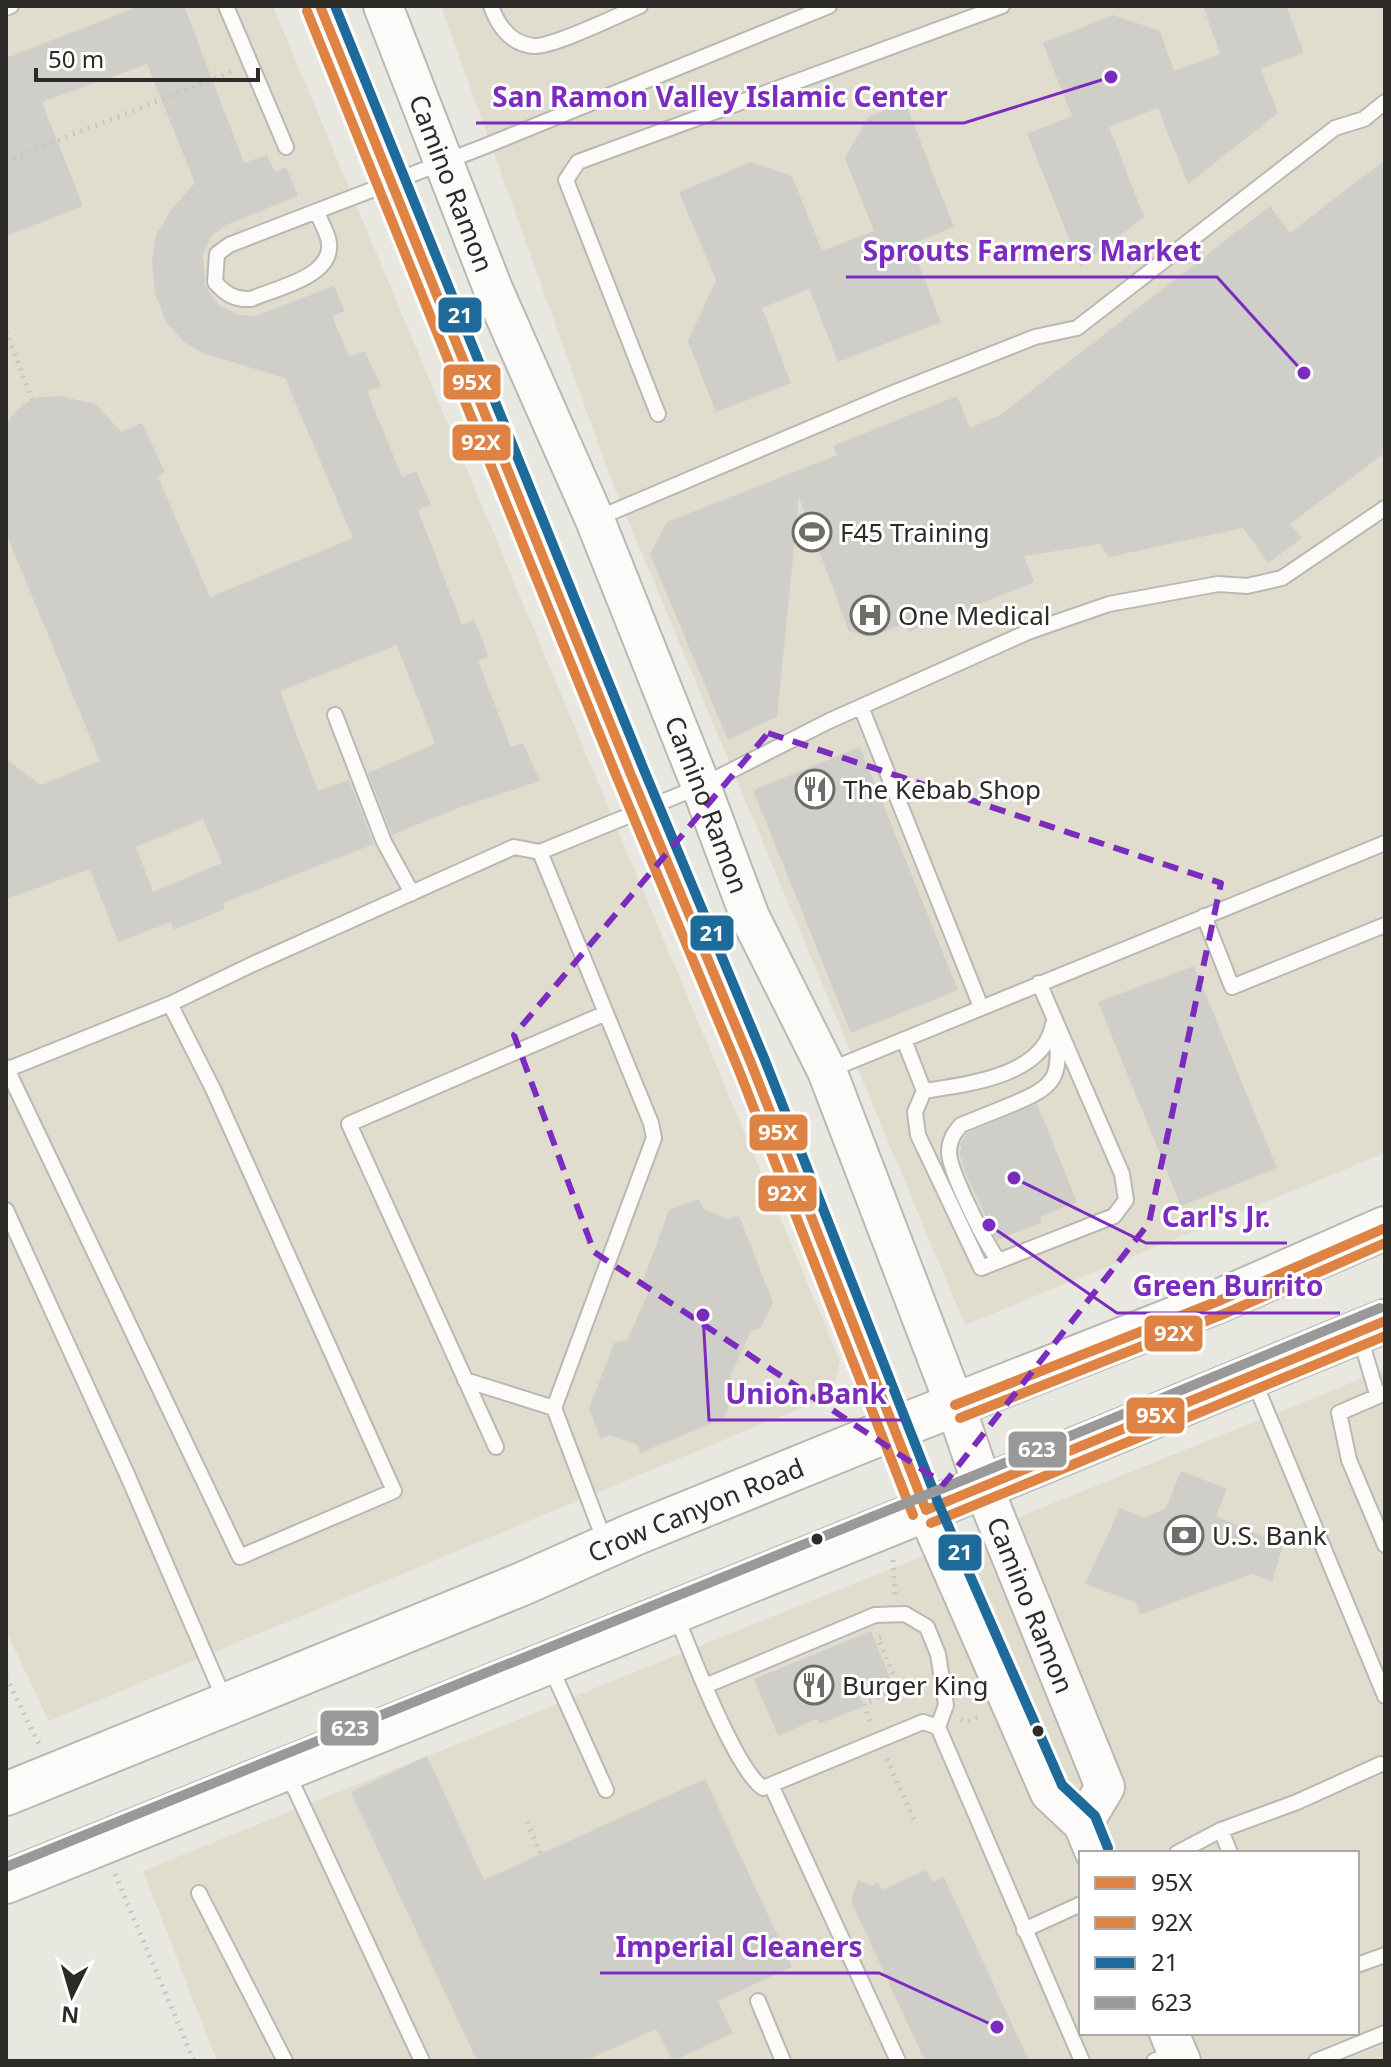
<svg xmlns="http://www.w3.org/2000/svg" width="1391" height="2067" font-family="'Noto Sans',sans-serif">
  <style>
    .built { fill: #e0ddcf; fill-rule: evenodd }
    .building { fill: #cfcec8; fill-rule: evenodd }
    .lines { fill: none; stroke-linecap: round; stroke-linejoin: round }
    .service-casing { stroke: #b9b8b3; stroke-width: 18 }
    .tertiary-casing { stroke: #b9b8b3; stroke-width: 42 }
    .secondary-casing { stroke: #b9b8b3; stroke-width: 46 }
    .path { stroke: #c7c6c4; stroke-width: 5; stroke-dasharray: 2 6; stroke-linecap: butt }
    .service { stroke: #fcfbfa; stroke-width: 14 }
    .tertiary { stroke: #fcfbfa; stroke-width: 38 }
    .secondary { stroke: #fcfbfa; stroke-width: 42 }
    .bus-1-casing { stroke: #fff; stroke-width: 16 }
    .bus-2-casing { stroke: #fff; stroke-width: 16 }
    .bus-3-casing { stroke: #fff; stroke-width: 16 }
    .bus-4-casing { stroke: #fff; stroke-width: 16 }
    .bus-1 { stroke: #df8344; stroke-width: 10 }
    .bus-2 { stroke: #df8344; stroke-width: 10 }
    .bus-3 { stroke: #1e6b9b; stroke-width: 10 }
    .bus-4 { stroke: #999; stroke-width: 10 }
    .marked { fill: none; stroke: #7b2cbf; stroke-width: 6; stroke-dasharray: 16 10; stroke-linejoin: round }
    .bus-dot { fill: #2c2b27; stroke: #fff; stroke-width: 3 }
    .labels { text-anchor: middle; dominant-baseline: central; stroke-width: 6; stroke-linejoin: round; paint-order: stroke }
    .street-label { font-size: 26px; fill: #2c2b27; stroke: #fff }
    .poi-label { font-size: 26px; fill: #2c2b27; stroke: #fff; text-anchor: start }
    .leader { fill: none; stroke: #7b2cbf; stroke-width: 3 }
    .callout-dot { fill: #7b2cbf; stroke: #fff; stroke-width: 3 }
    .callout-label { font-size: 28px; text-anchor: middle; font-weight: bold; fill: #7b2cbf; stroke: #fff; stroke-width: 6; stroke-linejoin: round; paint-order: stroke }
    .line-badge { stroke: #fff; stroke-width: 3 }
    .badge-label { font-size: 22px; text-anchor: middle; font-weight: bold; fill: #fff }
  </style>
  <rect width="100%" height="100%" fill="#e8e7e0"/>
  <path class="built" d="M6,6H273L840,1361L832,1395L49,1721L6,1631Z
    M441,6H1385V1153L965,1325L612,482Z
    M1385,1369V2061H217L143,1871ZM1081,1853H1357V2033H1081Z"/>
  <path class="building" d="M140,6H184L244,163L267,155L275,172L286,167L298,196L226,225L211,236L203,255L205,285L210,294L220,306L239,315L255,316L334,286L345,311L332,316L349,356L365,352L381,386L367,391L402,477L416,471L431,505L418,510L462,625L474,620L489,657L478,661L511,747L523,743L540,781L461,807L392,835L368,773L435,744L397,645L280,691L318,791L349,780L374,844L223,903L225,909L174,930L171,922L118,942L90,869L6,899V759L41,785L100,761L6,533V423L22,405L39,397L60,396L96,404L121,432L142,423L165,472L158,477L210,597L353,538L285,378L205,354L184,342L166,322L155,294L152,261L156,235L171,210L195,183L147,64L42,102L83,206L6,236V58ZM203,819L222,863L153,892L136,847Z
    M1203,6H1286L1304,53L1261,69L1278,113L1188,184L1158,108L1109,127L1144,217L1080,266L1027,134L1072,116L1043,43L1113,15L1160,31L1174,71L1220,54Z
    M905,102L954,227L911,244L941,322L838,362L809,289L762,308L791,383L716,412L688,341L716,280L679,192L751,162L792,176L822,251L874,231L845,158L869,116Z
    M1385,160V453L1290,524L1302,538L1268,563L1243,528L1109,557L1100,544L1024,556L1034,582L909,632L906,624L868,637L849,631L799,497L777,717L728,740L650,554L667,522L837,455L833,446L957,396L970,428L1000,415L1270,206L1290,233Z
    M860,747L958,990L851,1033L753,790Z
    M1194,966L1277,1168L1181,1206L1098,1002Z
    M1037,1104L1077,1202L1040,1217L1042,1222L997,1240L965,1172L959,1152L962,1149L960,1144L967,1133Z
    M698,1199L704,1209L728,1219L739,1216L773,1302L761,1328L751,1331L730,1377L736,1390L724,1418L640,1453L638,1445L610,1435L601,1439L589,1409L614,1343L627,1340L648,1293L643,1281L669,1210Z
    M1181,1471L1227,1489L1216,1516L1283,1545L1272,1582L1252,1574L1141,1614L1135,1602L1085,1584L1120,1508L1144,1518L1166,1508Z
    M871,1631L890,1678L857,1691L864,1706L819,1724L817,1719L778,1736L754,1679Z
    M427,1756L484,1880L705,1779L792,1967L718,2001L733,2033L673,2061L656,2029L585,2061H477L351,1792Z
    M926,1870L932,1882L944,1877L1029,2061H925L851,1901L858,1880L872,1886L878,1883L882,1890Z"/>
  <g class="lines">
    <g class="service-casing">
      <path id="service" d="M226,6L286,147
        M491,6C498,26 511,44 534,46C554,47 618,15 640,6
        M6,8L11,6
        M317,213C321,222 328,233 329,243C333,277 276,288 251,299C235,300 225,294 215,282L217,254L229,245L483,147L829,6
        M658,414L566,180L578,162L1002,6
        M598,518L893,393L1035,337L1077,328L1335,128L1364,119L1385,102
        M861,707L981,1007
        M335,715L384,842L412,893
        M1204,916L1232,987L1385,925
        M904,1040L924,1091L915,1112L918,1135L981,1268L1114,1216L1126,1200L1122,1174L1039,983
        M6,1067L240,1557L394,1491L213,1089L170,1004
        M6,1070L170,1004L253,964L514,847L540,852L701,786L829,721L1028,632L1109,604L1218,584L1247,586L1282,578L1385,508
        M827,1071L1385,843
        M924,1091C968,1084 1044,1076 1053,1024
        M6,1210L126,1472L226,1703
        M999,1261C986,1245 950,1172 949,1153C949,1141 953,1134 961,1125C978,1118 996,1111 1013,1104C1053,1087 1062,1079 1056,1034
        M1360,1337L1377,1394
        M465,1380L554,1408L654,1138L651,1123L540,852
        M1254,1381L1385,1696
        M1385,1393L1339,1413L1349,1460L1385,1545
        M554,1408L605,1542
        M496,1447L349,1124L606,1013
        M676,1615C690,1651 735,1769 763,1788L923,1722L938,1727L1082,2061
        M550,1666L606,1790
        M705,1686L875,1615L905,1614L927,1627L938,1654L946,1705L938,1727
        M287,1772L422,2061
        M771,1785L898,2061
        M1221,1830L1230,1853
        M1177,1853L1221,1830L1297,1802L1381,1764
        M199,1893L285,2061
        M1024,1930L1081,1904
        M1357,1965L1385,1955
        M758,2001L783,2061
        M1154,2061L1177,2051
        M1316,2061L1385,2033"/>
    </g>
    <g class="tertiary-casing">
      <g id="tertiary">
        <path d="M320,6L631,775L751,1063L926,1510L1050,1793L1083,1824L1095,1853"/>
        <path id="s1" d="M383,6L493,289L595,520L701,786L750,917L827,1071L955,1405L983,1487L1105,1787L1083,1824"/>
        <path d="M1169,2033L1181,2061"/>
      </g>
    </g>
    <g class="secondary-casing">
      <g id="secondary">
        <path id="s2" d="M6,1794L522,1584L632,1535L868,1439L1221,1300L1385,1228"/>
        <path d="M6,1882L983,1487L1385,1321"/>
      </g>
    </g>
    <path class="path" d="M6,161L231,72
      M6,331L32,400
      M893,1560L895,1594
      M881,1637L878,1638L899,1689
      M6,1677L39,1744
      M961,1719L967,1722L982,1716
      M870,1721L864,1704L916,1681L920,1688
      M887,1759L916,1824
      M527,1822L541,1855
      M115,1874L194,2061"/>
    <use href="#service" class="service"/>
    <use href="#tertiary" class="tertiary"/>
    <use href="#secondary" class="secondary"/>
    <g class="bus-1-casing">
      <path id="bus-1" d="M320,6L631,775L751,1063L926,1510
        M955,1405L1221,1300L1385,1228
        M926,1510L1385,1321"/>
    </g>
    <g class="bus-2-casing">
      <path id="bus-2" d="M307,11L618,780L738,1068L913,1515
        M960,1418L1226,1313L1385,1243
        M931,1523L1385,1336"/>
    </g>
    <g class="bus-3-casing">
      <path id="bus-3" d="M335,6L644,770L764,1058L939,1505L1062,1785L1095,1816L1108,1848"/>
    </g>
    <g class="bus-4-casing">
      <path id="bus-4" d="M6,1867L978,1474L1380,1308"/>
    </g>
    <use href="#bus-1" class="bus-1"/>
    <use href="#bus-2" class="bus-2"/>
    <use href="#bus-3" class="bus-3"/>
    <use href="#bus-4" class="bus-4"/>
  </g>
  <path class="marked" d="M768,733L1221,883L1149,1223L944,1484L594,1252L514,1035Z"/>
  <defs>
    <g id="stadium-ring" transform="scale(2)"><circle r="9.5" fill="#fff" stroke="#6e6d68" stroke-width="1.5"/><path d="M0-5a6.5 5 0 1 0 0 10a6.5 5 0 1 0 0-10ZM-3.5-1.8h7v3.6h-7Z" fill="#6e6d68"/></g>
    <g id="hospital-ring" transform="scale(2)"><circle r="9.5" fill="#fff" stroke="#6e6d68" stroke-width="1.5"/><path d="M-5-5h3v3.5h4V-5h3V5h-3V1.5h-4V5h-3Z" fill="#6e6d68"/></g>
    <g id="restaurant-ring" transform="scale(2)"><circle r="9.5" fill="#fff" stroke="#6e6d68" stroke-width="1.5"/><path d="M-5-6h1v4h1v-4h1v4h1v-4h1v5L-1.5 .5V6h-2V.5L-5-1ZM5-6V6H3V1.5H1.5Q1.5-4 5-6Z" fill="#6e6d68"/></g>
    <g id="bank-ring" transform="scale(2)"><circle r="9.5" fill="#fff" stroke="#6e6d68" stroke-width="1.5"/><path d="M-6-4H6V4H-6ZM0-2.3a2.3 2.3 0 1 0 0 4.6a2.3 2.3 0 1 0 0-4.6Z" fill="#6e6d68"/></g>
  </defs>
  <g fill-rule="evenodd">
    <use href="#stadium-ring" x="812" y="532"/>
    <use href="#hospital-ring" x="870" y="615"/>
    <use href="#restaurant-ring" x="815" y="789"/>
    <use href="#bank-ring" x="1184" y="1535"/>
    <use href="#restaurant-ring" x="814" y="1685"/>
  </g>
  <g class="bus-dot">
    <circle cx="817" cy="1539" r="7"/>
    <circle cx="1038" cy="1731" r="7"/>
  </g>
  <g class="labels">
    <g class="street-label">
      <text stroke="none"><textPath href="#s1" startOffset="190">Camino Ramon</textPath></text>
      <text stroke="none"><textPath href="#s1" startOffset="862">Camino Ramon</textPath></text>
      <text stroke="none"><textPath href="#s2" startOffset="746">Crow Canyon Road</textPath></text>
      <text stroke="none"><textPath href="#s1" startOffset="1726">Camino Ramon</textPath></text>
    </g>
    <g class="poi-label">
      <text x="840" y="532">F45 Training</text>
      <text x="898" y="615">One Medical</text>
      <text x="843" y="789">The Kebab Shop</text>
      <text x="1212" y="1535">U.S. Bank</text>
      <text x="842" y="1685">Burger King</text>
    </g>
  </g>
  <path class="leader" d="M1111 77L964 123H476M1304 373L1217 277H846M1014 1178L1146 1243H1287M989 1225L1117 1313H1340M703 1315L709 1420H903M997 2027L879 1973H600"/>
  <g class="callout-dot">
    <circle cx="1111" cy="77" r="8"/>
    <circle cx="1304" cy="373" r="8"/>
    <circle cx="1014" cy="1178" r="8"/>
    <circle cx="989" cy="1225" r="8"/>
    <circle cx="703" cy="1315" r="8"/>
    <circle cx="997" cy="2027" r="8"/>
  </g>
  <g class="callout-label">
    <text x="720" y="107">San Ramon Valley Islamic Center</text>
    <text x="1032" y="261">Sprouts Farmers Market</text>
    <text x="1216" y="1227">Carl's Jr.</text>
    <text x="1228" y="1296">Green Burrito</text>
    <text x="806" y="1404">Union Bank</text>
    <text x="739" y="1957">Imperial Cleaners</text>
  </g>
  <g class="line-badge">
    <rect x="437" y="296" width="46" height="38" rx="8" fill="#1e6b9b"/>
    <rect x="442" y="363" width="60" height="38" rx="8" fill="#df8344"/>
    <rect x="451" y="423" width="61" height="39" rx="8" fill="#df8344"/>
    <rect x="689" y="914" width="46" height="38" rx="8" fill="#1e6b9b"/>
    <rect x="748" y="1113" width="61" height="39" rx="8" fill="#df8344"/>
    <rect x="757" y="1174" width="61" height="39" rx="8" fill="#df8344"/>
    <rect x="1143" y="1314" width="61" height="39" rx="8" fill="#df8344"/>
    <rect x="1125" y="1396" width="61" height="39" rx="8" fill="#df8344"/>
    <rect x="1007" y="1430" width="61" height="39" rx="8" fill="#999"/>
    <rect x="937" y="1533" width="46" height="39" rx="8" fill="#1e6b9b"/>
    <rect x="319" y="1709" width="61" height="38" rx="8" fill="#999"/>
  </g>
  <g class="badge-label">
    <text x="460" y="323">21</text>
    <text x="472" y="390">95X</text>
    <text x="481" y="450">92X</text>
    <text x="712" y="941">21</text>
    <text x="778" y="1140">95X</text>
    <text x="787" y="1201">92X</text>
    <text x="1174" y="1341">92X</text>
    <text x="1156" y="1423">95X</text>
    <text x="1037" y="1457">623</text>
    <text x="960" y="1560">21</text>
    <text x="350" y="1736">623</text>
  </g>
  <rect width="1391" height="2067" fill="none" stroke="#2c2b27" stroke-width="16"/>
  <rect x="1079" y="1851" width="280" height="184" fill="#ffffff" stroke="#abaaa9" stroke-width="2"/>
  <rect x="1095" y="1877" width="40" height="12" fill="#df8344" stroke="#abaaa9" stroke-width="2"/>
  <text x="1151" y="1891" font-size="24" fill="#2c2b27">95X</text>
  <rect x="1095" y="1917" width="40" height="12" fill="#df8344" stroke="#abaaa9" stroke-width="2"/>
  <text x="1151" y="1931" font-size="24" fill="#2c2b27">92X</text>
  <rect x="1095" y="1957" width="40" height="12" fill="#1e6b9b" stroke="#abaaa9" stroke-width="2"/>
  <text x="1151" y="1971" font-size="24" fill="#2c2b27">21</text>
  <rect x="1095" y="1997" width="40" height="12" fill="#999999" stroke="#abaaa9" stroke-width="2"/>
  <text x="1151" y="2011" font-size="24" fill="#2c2b27">623</text>
  <g transform="translate(72 1995) rotate(185)" stroke="#ffffff" stroke-width="6" paint-order="stroke">
  <path d="M0-6L14 30L0 20L-14 30Z" fill="#2c2b27"/>
  <text y="-12" font-size="22" font-weight="bold" text-anchor="middle" fill="#2c2b27">N</text>
  </g>
  <path d="M36 68v12h222v-12" fill="none" stroke="#2c2b27" stroke-width="4"/>
  <text x="48" y="68" font-size="24" fill="#2c2b27" stroke="#ffffff" stroke-width="6" paint-order="stroke">50 m</text>
</svg>
